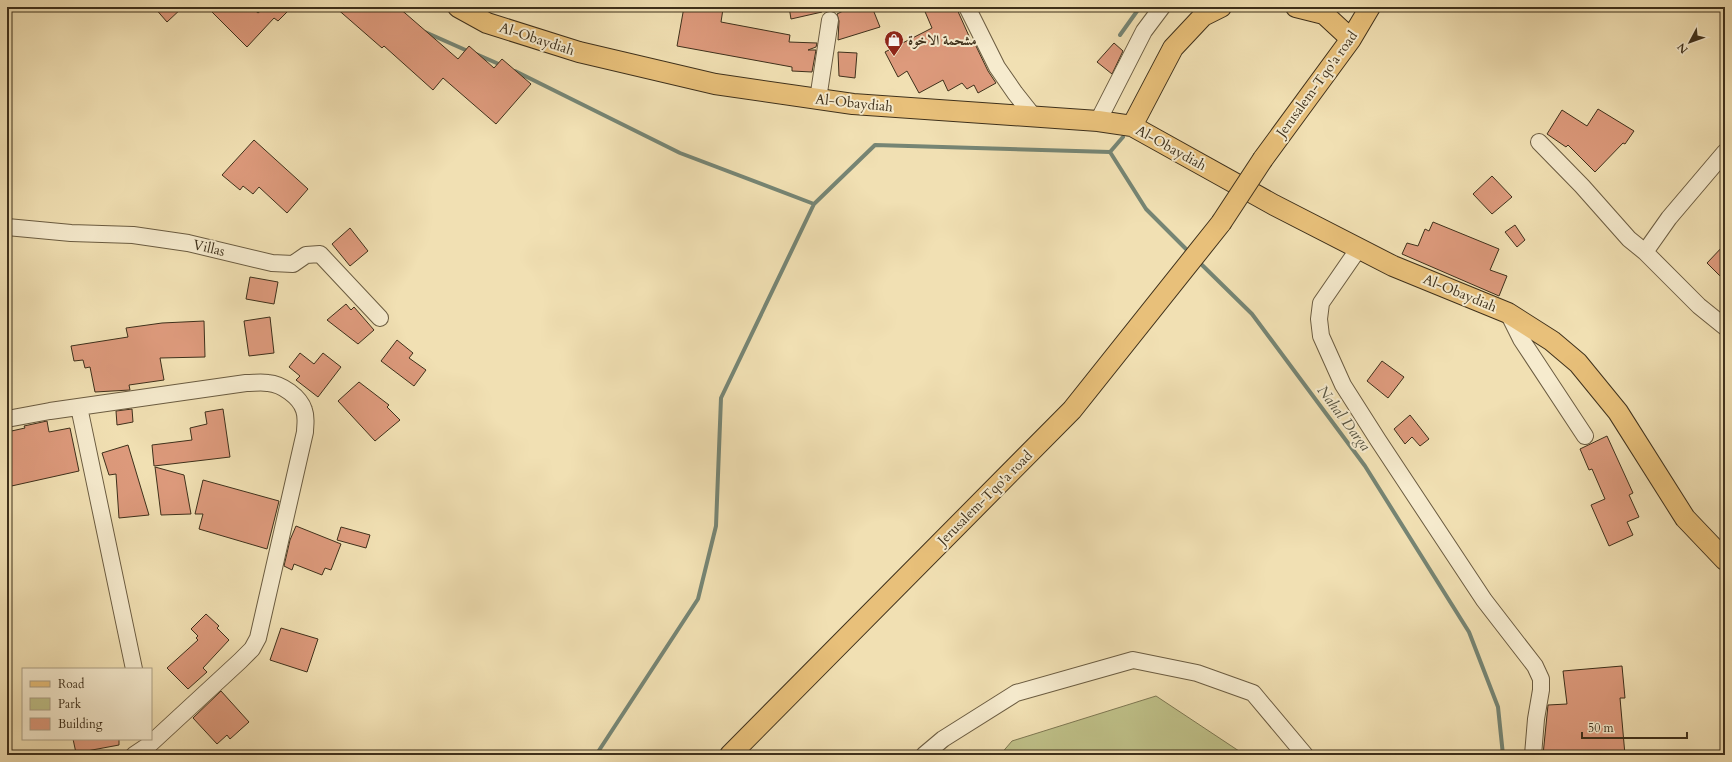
<svg xmlns="http://www.w3.org/2000/svg" width="1732" height="762" font-family="Cardo,Amiri,serif">
  <style>
    .green { fill: #bfc189; stroke: #7e7852 }
    .lines { fill: none; stroke-linecap: round; stroke-linejoin: round }
    .stream { stroke: #768574; stroke-width: 4 }
    .building { fill: #dd9a7c; stroke: #3e301b }
    .minor-casing { stroke: #6b5c41; stroke-width: 18 }
    .major-casing { stroke: #3e301b; stroke-width: 22 }
    .minor { stroke: #f6ebce; stroke-width: 16 }
    .major { stroke: #e8c07a; stroke-width: 20 }
    .major-bridge-casing { stroke: #3e301b; stroke-width: 22; stroke-linecap: butt }
    .major-bridge { stroke: #e8c07a; stroke-width: 20 }
    .labels { text-anchor: middle; dominant-baseline: central; stroke-width: 4; stroke-linejoin: round; paint-order: stroke }
    .street-label { font-size: 14px; fill: #3e301b; stroke: #f6ebce }
    .poi-label { font-size: 14px; font-weight: bold; fill: #3e301b; stroke: #f6ebce; text-anchor: start }
    .water-label { font-size: 15px; font-style: italic; fill: #555340; stroke: #f6ebce }
  </style>
  <rect width="100%" height="100%" fill="#f1e0b3"/>
  <filter id="stains"><feTurbulence type="fractalNoise" baseFrequency=".005" numOctaves="4"/><feColorMatrix values="0 0 0 0 .2 0 0 0 0 .09 0 0 0 0 .02 0 0 0 .5 -.17"/></filter>
  <radialGradient id="worn" r=".72"><stop offset=".6" stop-color="#630" stop-opacity="0"/><stop offset="1" stop-color="#630" stop-opacity=".3"/></radialGradient>
  <path class="green" d="M1156,696L1245,755H1000L1012,741Z"/>
  <g class="lines">
    <path class="stream" d="M425,32L470,52
      M1120,35L1140,7
      M476,54L501,65
      M515,71L680,153L814,204
      M1123,137L1110,152L1146,209L1190,253
      M1198,261L1252,314L1365,466L1469,632L1498,707L1503,755
      M596,755L698,599L716,526L721,398L814,204L875,145L1110,152"/>
  </g>
  <path class="building" d="M154,7H183L167,22Z
    M207,7H251L258,13L264,8L262,7H292L278,21L274,18L247,47Z
    M335,7H398L458,59L469,46L494,68L502,59L531,84L496,124L443,78L433,90L384,46L382,48Z
    M684,7H711L723,9L721,22L790,35L789,42L817,43L816,47L808,50H816L812,72L792,71V67L677,46Z
    M789,7H821L822,12L791,19Z
    M842,7H872L880,27L838,40L839,21L837,14L843,11Z
    M923,7H956L973,45L975,44L988,71L996,83L978,93L974,85L967,89L962,83L948,91L943,80L919,93L907,71L898,77L885,52L932,28Z
    M1114,43L1123,51L1112,74L1097,62Z
    M838,52L857,53L855,78L839,76Z
    M1598,109L1634,131L1625,144L1623,143L1595,172L1568,145L1566,147L1547,134L1562,110L1587,126Z
    M254,140L308,189L287,213L259,187L253,194L243,186L240,190L222,175Z
    M1492,176L1512,197L1492,214L1473,194Z
    M1433,222L1499,249L1490,270L1507,276L1499,296L1402,254L1407,243L1418,246L1425,229L1429,231Z
    M1515,225L1525,240L1517,247L1505,232Z
    M350,228L368,251L350,266L332,244Z
    M1725,244V281L1707,263Z
    M250,277L278,282L274,304L246,299Z
    M346,304L351,310L354,307L374,330L358,344L327,320Z
    M270,317L274,353L249,356L244,321Z
    M204,321L205,357L160,358L164,380L129,385L130,390L95,392L90,367L85,368L83,360L74,361L71,346L128,337L126,328L162,323Z
    M397,340L413,353L409,358L426,370L414,386L381,361Z
    M300,353L314,364L323,353L341,367L318,397L296,380L300,376L289,367Z
    M1382,361L1404,377L1388,398L1367,381Z
    M359,382L389,405L387,407L400,420L375,441L338,401Z
    M132,409L133,422L117,425L116,411Z
    M223,409L230,457L154,466L152,445L192,440L190,428L207,424L205,412Z
    M1410,415L1429,439L1420,446L1412,437L1405,444L1394,429Z
    M47,421L49,432L70,428L79,471L7,487V432L25,428L24,426Z
    M1607,436L1633,493L1629,495L1639,517L1627,522L1633,535L1609,546L1591,505L1605,499L1592,469L1589,470L1580,449Z
    M128,445L149,515L119,518L116,474L109,475L102,453Z
    M155,467L184,475L191,514L161,515Z
    M203,480L279,501L267,549L199,529L203,514H195Z
    M296,526L341,544L331,570L325,568L322,575L294,564L292,570L284,566L290,540Z
    M341,527L370,535L366,548L337,540Z
    M206,614L219,626L217,628L229,640L203,668L207,672L188,689L167,668L198,640L196,638L198,636L191,629Z
    M281,628L318,639L307,672L270,660Z
    M1622,666L1625,698H1620L1625,755H1543L1548,705L1567,704L1563,671Z
    M221,691L249,722L230,739L227,735L217,744L193,718Z
    M73,739H119V745L76,753Z"/>
  <g class="lines">
    <g class="minor-casing">
      <path id="minor" d="M967,7L997,67L1015,93L1034,117
        M818,99L830,20
        M1098,121L1144,31L1162,7
        M1539,142L1582,186L1629,239L1645,252L1699,306L1725,327
        M7,227L71,233L133,235L188,243L272,263L293,264L306,255L320,254L380,318
        M1359,248L1321,303L1319,319L1321,336L1343,385L1378,440L1484,600L1535,666L1541,679V690L1536,719L1533,755
        M1645,252L1669,218L1725,152
        M1508,313L1521,339L1585,436
        M79,407L134,669
        M7,419L50,411L246,383C254,383 261,382 268,383C282,384 300,397 304,410C307,418 305,425 305,432L258,638L252,649L240,661L149,745L134,755
        M924,755L943,739L1016,693L1133,660L1197,673L1253,693L1305,755"/>
    </g>
    <g class="major-casing">
      <path id="major" d="M458,7L487,23L579,52L715,84L853,104L1098,121L1132,126L1274,205L1393,266L1508,313L1552,341L1578,363L1618,412L1685,518L1725,560
        M1296,7L1324,14L1351,39
        M1132,126L1173,48L1203,16L1221,7
        M1263,159L1351,39L1370,7
        M730,755L1072,410L1221,223"/>
    </g>
    <use href="#minor" class="minor"/>
    <use href="#major" class="major"/>
    <g class="major-bridge-casing">
      <path id="major-bridge" d="M1221,223L1263,159"/>
    </g>
    <use href="#major-bridge" class="major-bridge"/>
  </g>
  <defs>
    <g id="shop-pin" transform="scale(1)"><path d="M0 17L-7.5 6A9.5 9.5 0 1 1 7.5 6Z" fill="#8f2418" stroke="#f6ebce"/><path d="M-5-2.5h2.3a2.7 3.5 0 0 1 5.4 0H5L5.5 6h-11ZM-1.5-2.5h3a1.5 2.3 0 0 0-3 0Z" fill="#fff"/></g>
  </defs>
  <g fill-rule="evenodd">
    <use href="#shop-pin" x="894" y="40"/>
  </g>
  <g class="labels">
    <g class="street-label">
      <text transform="translate(537 39) rotate(18)">Al-Obaydiah</text>
      <text transform="translate(1317 84) rotate(-54)">Jerusalem-Tqo'a road</text>
      <text transform="translate(854 103) rotate(6)">Al-Obaydiah</text>
      <text transform="translate(1171 148) rotate(29)">Al-Obaydiah</text>
      <text transform="translate(209 248) rotate(13)">Villas</text>
      <text transform="translate(1460 293) rotate(22)">Al-Obaydiah</text>
      <text transform="translate(985 498) rotate(-45)">Jerusalem-Tqo'a road</text>
    </g>
    <g class="poi-label">
      <text x="908" y="40">مشحمة الاخوة</text>
    </g>
    <g class="water-label">
      <text transform="translate(1344 418) rotate(53)">Nahal Darga</text>
    </g>
  </g>
  <rect width="1732" height="762" fill="none" stroke="#f1e0b3" stroke-width="24"/>
  <rect x="8" y="8" width="1716" height="746" fill="none" stroke="#3e301b" stroke-width="2"/>
  <rect x="12" y="12" width="1708" height="738" fill="none" stroke="#3e301b"/>
  <rect x="22" y="668" width="130" height="72" fill="#f6ebce" stroke="#aca086"/>
  <rect x="30" y="681" width="20" height="6" fill="#e8c07a" stroke="#aca086"/>
  <text x="58" y="688" font-size="12" fill="#3e301b">Road</text>
  <rect x="30" y="698" width="20" height="12" fill="#bfc189" stroke="#aca086"/>
  <text x="58" y="708" font-size="12" fill="#3e301b">Park</text>
  <rect x="30" y="718" width="20" height="12" fill="#dd9a7c" stroke="#aca086"/>
  <text x="58" y="728" font-size="12" fill="#3e301b">Building</text>
  <g transform="translate(1690 42) rotate(229)" stroke="#f6ebce" stroke-width="3" paint-order="stroke">
  <path d="M0-3L7 15L0 10L-7 15Z" fill="#3e301b"/>
  <text y="-6" font-size="11" font-weight="bold" text-anchor="middle" fill="#3e301b">N</text>
  </g>
  <path d="M1582 732v6h105v-6" fill="none" stroke="#3e301b" stroke-width="2"/>
  <text x="1588" y="732" font-size="12" fill="#3e301b" stroke="#f6ebce" stroke-width="3" paint-order="stroke">50 m</text>
  <rect width="100%" height="100%" filter="url(#stains)"/>
  <rect width="100%" height="100%" fill="url(#worn)"/>
</svg>
